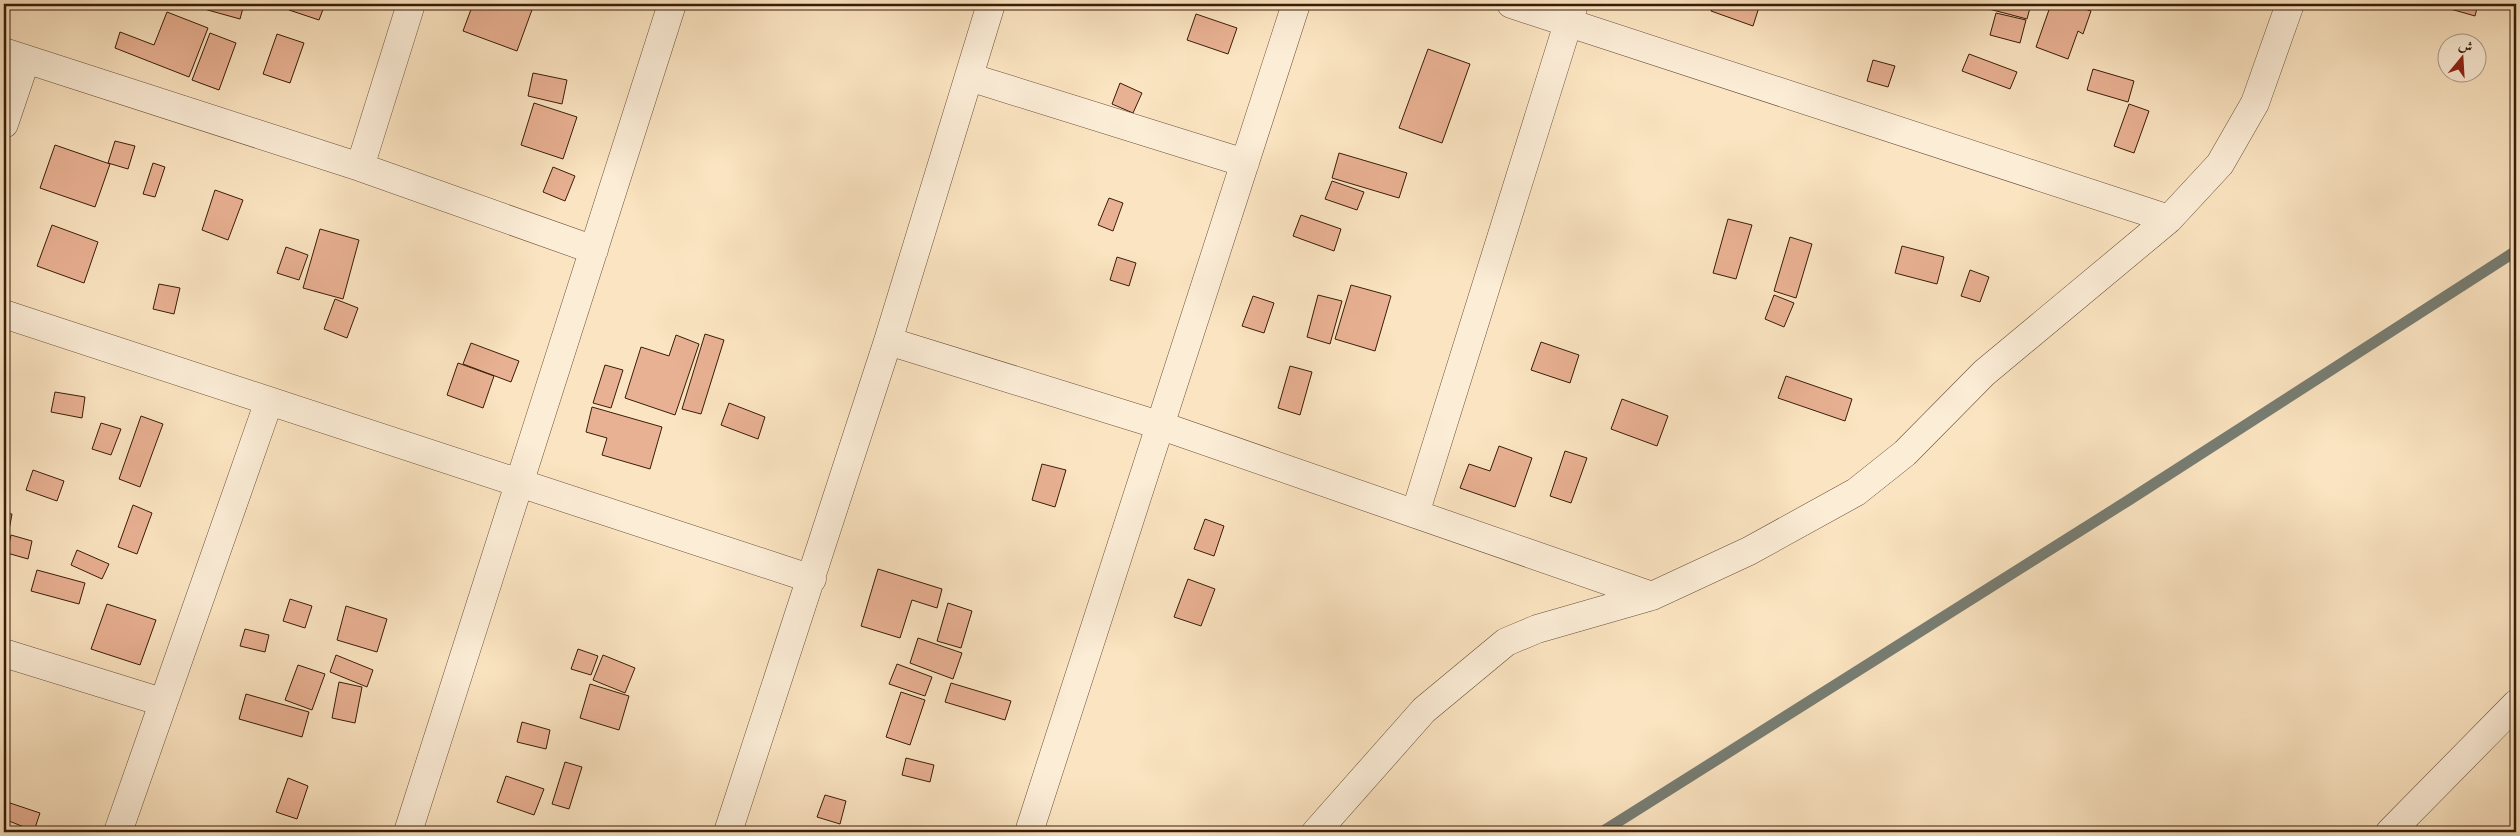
<svg xmlns="http://www.w3.org/2000/svg" width="2520" height="836" font-family="'IM FELL French Canon',Amiri,serif">
  <style>
    .lines { fill: none; stroke-linecap: round; stroke-linejoin: round }
    .stream { stroke: #777d73; stroke-width: 11 }
    .building { fill: #e9b193; stroke: #391c09 }
    .minor-casing { stroke: #6a4e37; stroke-width: 29 }
    .minor { stroke: #fcedd7; stroke-width: 28 }
  </style>
  <rect width="100%" height="100%" fill="#fbe4c1"/>
  <filter id="stains"><feTurbulence type="fractalNoise" baseFrequency=".004" numOctaves="4"/><feColorMatrix values="0 0 0 0 .2 0 0 0 0 .09 0 0 0 0 .02 0 0 0 .5 -.17"/></filter>
  <radialGradient id="worn" r=".72"><stop offset=".6" stop-color="#630" stop-opacity="0"/><stop offset="1" stop-color="#630" stop-opacity=".3"/></radialGradient>
  <g class="lines">
    <path class="stream" d="M1602,832L2129,500L2516,251"/>
  </g>
  <path class="building" d="M205,4H244L240,19L204,9Z
    M292,4H325L319,20L289,10Z
    M473,4H523L533,7L517,51L463,31Z
    M1713,4H1760L1753,26L1711,11Z
    M1970,4H2031L2027,19Z
    M2051,4H2071L2091,11L2083,34L2078,31L2068,59L2036,47Z
    M2433,4H2478L2475,16Z
    M167,12L208,28L189,77L115,48L120,32L154,45Z
    M1996,13L2026,20L2020,43L1990,35Z
    M1196,14L1237,28L1228,54L1187,40Z
    M210,33L236,43L219,90L192,80Z
    M277,34L304,43L290,83L263,74Z
    M1428,49L1470,64L1442,143L1399,128Z
    M1969,54L2017,72L2010,89L1962,71Z
    M1873,60L1895,66L1888,87L1867,81Z
    M2093,69L2134,81L2128,102L2087,90Z
    M533,73L567,80L562,104L528,96Z
    M1120,83L1142,93L1133,113L1112,104Z
    M534,103L577,117L563,159L521,145Z
    M2129,104L2149,111L2134,153L2114,146Z
    M115,141L135,146L128,169L108,163Z
    M55,145L110,164L95,207L40,188Z
    M1339,153L1407,173L1399,198L1332,178Z
    M153,163L165,167L155,197L143,194Z
    M553,167L575,176L565,201L543,192Z
    M1332,181L1364,192L1357,210L1325,199Z
    M215,190L243,200L228,240L202,230Z
    M1109,198L1123,203L1113,231L1098,225Z
    M1301,215L1341,229L1334,251L1293,236Z
    M1728,219L1752,225L1736,279L1713,273Z
    M52,225L98,242L84,283L37,266Z
    M320,229L359,240L343,299L303,288Z
    M1790,237L1812,244L1796,298L1774,291Z
    M1902,246L1944,257L1937,284L1895,273Z
    M286,247L308,255L299,280L277,273Z
    M1117,257L1136,263L1129,286L1110,280Z
    M1970,270L1989,277L1980,302L1961,296Z
    M159,284L180,288L174,314L153,309Z
    M1351,285L1391,296L1375,351L1335,339Z
    M1318,295L1342,301L1330,344L1307,337Z
    M1774,295L1794,303L1784,327L1765,319Z
    M1253,296L1274,303L1264,333L1242,326Z
    M335,299L358,308L347,338L324,329Z
    M705,334L724,340L701,414L682,409Z
    M676,335L699,344L675,415L625,398L641,347L669,356Z
    M1541,342L1579,355L1570,383L1531,370Z
    M471,343L519,361L511,382L463,364Z
    M458,363L494,376L483,408L447,395Z
    M605,365L623,370L611,408L593,403Z
    M1290,366L1312,372L1300,415L1278,408Z
    M1786,376L1852,399L1845,421L1778,398Z
    M55,392L85,397L82,418L51,412Z
    M1622,399L1668,416L1657,446L1611,429Z
    M729,403L765,417L758,439L721,425Z
    M592,407L662,427L650,469L602,455L607,438L586,432Z
    M141,416L163,424L140,487L119,479Z
    M101,423L121,429L111,455L92,449Z
    M1499,446L1532,458L1515,507L1460,488L1469,464L1490,471Z
    M1565,451L1587,458L1571,503L1550,496Z
    M1042,464L1066,470L1055,507L1032,500Z
    M33,470L64,481L57,501L26,490Z
    M133,505L152,513L137,554L118,547Z
    M4,513L12,514L5,552H4Z
    M1205,519L1224,526L1214,556L1194,549Z
    M11,535L32,541L28,559L7,553Z
    M77,550L109,564L102,579L71,565Z
    M878,569L942,589L937,608L912,600L900,638L861,626Z
    M37,570L85,583L79,604L31,591Z
    M1188,579L1215,589L1201,626L1174,617Z
    M290,599L312,606L305,628L283,621Z
    M948,603L972,611L961,648L937,641Z
    M107,604L156,620L140,665L91,649Z
    M346,606L387,619L377,652L337,640Z
    M245,629L269,635L265,652L240,646Z
    M918,638L962,653L953,679L910,663Z
    M578,649L598,656L591,675L571,669Z
    M336,655L373,670L367,687L330,672Z
    M603,655L635,668L625,693L593,680Z
    M897,664L932,677L925,696L889,684Z
    M298,665L325,674L312,710L285,700Z
    M339,682L362,687L355,723L332,718Z
    M951,683L1011,701L1005,720L945,702Z
    M590,684L629,696L619,730L580,718Z
    M901,692L925,700L910,745L886,737Z
    M246,694L309,712L302,737L239,719Z
    M522,722L550,730L546,749L517,742Z
    M906,758L934,765L930,782L902,775Z
    M565,762L582,767L569,809L552,804Z
    M506,776L544,789L534,815L497,802Z
    M288,778L308,786L297,819L276,812Z
    M825,795L846,801L840,824L817,817Z
    M10,803L40,813L34,831L4,819Z"/>
  <g class="lines">
    <g class="minor-casing">
      <path id="minor" d="M1511,4L2169,219
        M4,52L360,167L594,250
        M969,77L1245,163
        M4,124L26,59
        M360,167L411,4
        M4,314L812,579
        M888,341L1159,425L1652,596
        M1415,514L1574,4
        M4,653L162,702
        M118,832L269,401
        M408,832L672,4
        M728,832L888,341L991,4
        M1029,832L1296,4
        M1316,832L1424,710L1506,642L1537,629L1652,596L1749,551L1856,492L1905,453L1984,373L2169,219L2220,164L2255,103L2290,4
        M2390,832L2516,704"/>
    </g>
    <use href="#minor" class="minor"/>
  </g>
  <rect width="2520" height="836" fill="none" stroke="#fbe4c1" stroke-width="20"/>
  <rect x="5" y="5" width="2510" height="826" fill="none" stroke="#391c09" stroke-width="2.5"/>
  <rect x="10" y="10" width="2500" height="816" fill="none" stroke="#391c09"/>
  <g transform="translate(2462 58) rotate(18)"><circle r="24" fill="#fcedd7" stroke="#ae9985"/>
  <path d="M0-4L9 19L0 12L-9 19Z" fill="#8f2418"/>
  <text y="-8" font-size="14" font-weight="bold" text-anchor="middle" fill="#391c09">ش</text>
  </g>
  <rect width="100%" height="100%" filter="url(#stains)"/>
  <rect width="100%" height="100%" fill="url(#worn)"/>
</svg>
